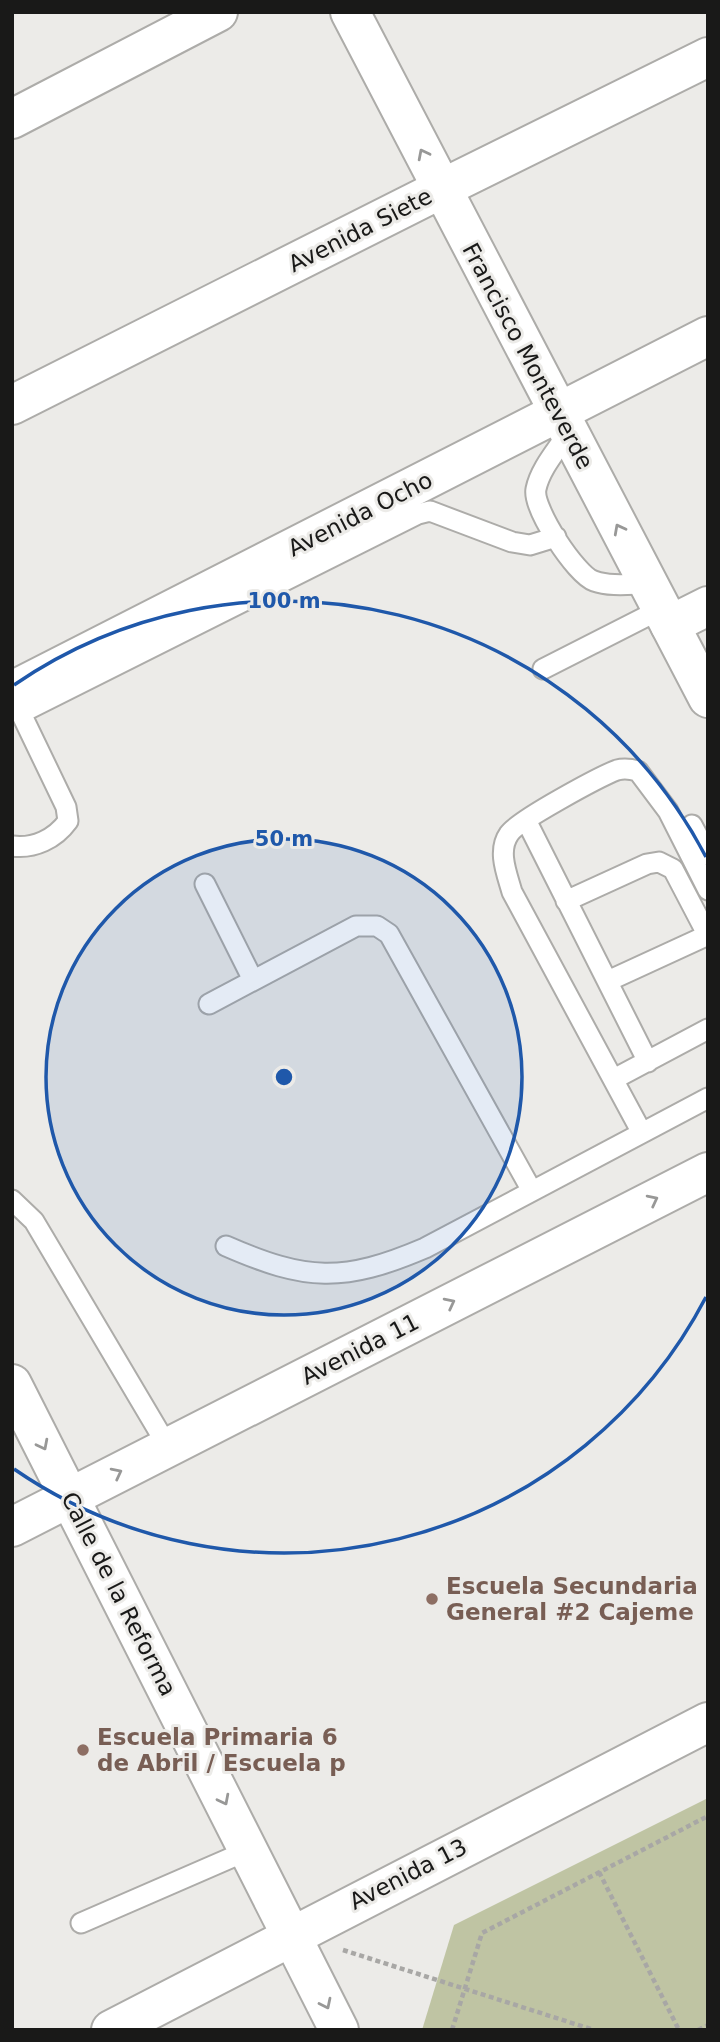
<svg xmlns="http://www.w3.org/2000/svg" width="720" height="2042" font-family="'DejaVu Sans',sans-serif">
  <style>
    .green { fill: #bfc4a3 }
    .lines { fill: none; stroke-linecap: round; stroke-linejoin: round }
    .service-casing { stroke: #adaca9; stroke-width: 23 }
    .minor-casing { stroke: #adaca9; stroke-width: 42 }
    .tertiary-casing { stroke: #adaca9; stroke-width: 42 }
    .secondary-casing { stroke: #adaca9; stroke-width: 42 }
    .path { stroke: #a8a7a5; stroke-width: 4.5; stroke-dasharray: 5 3.5; stroke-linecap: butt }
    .service { stroke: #fff; stroke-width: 19 }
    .minor { stroke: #fff; stroke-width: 38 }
    .tertiary { stroke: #fff; stroke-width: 38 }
    .secondary { stroke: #fff; stroke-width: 38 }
    .oneway { stroke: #989897 }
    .ring { fill: none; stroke: #1f58aa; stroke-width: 3.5 }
    .education-dot { fill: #8d6e63; stroke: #ecebe8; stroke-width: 2.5 }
    .labels { text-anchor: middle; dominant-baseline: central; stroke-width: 6; stroke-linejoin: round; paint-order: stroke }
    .street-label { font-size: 23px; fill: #191918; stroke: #ecebe8 }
    .education-label { font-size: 23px; font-weight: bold; fill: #785e54; stroke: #ecebe8; text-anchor: start }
    .centre { fill: #1f58aa; stroke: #ecebe8; stroke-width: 3.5 }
    .ring-label { font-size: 21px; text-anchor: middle; font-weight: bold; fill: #1f58aa; stroke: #ecebe8; stroke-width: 6; stroke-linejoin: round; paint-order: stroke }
  </style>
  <rect width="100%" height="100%" fill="#ecebe8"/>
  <path class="green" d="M708,1798V2030H422L454,1925Z"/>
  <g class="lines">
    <g class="service-casing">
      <path id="service" d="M568,433C557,450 540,469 536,489C532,508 576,575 594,581C611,587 631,584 648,584
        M543,669L661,609
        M21,713L418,514L430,511L512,542L530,545L556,537
        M526,820L648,1062
        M692,825L708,855
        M12,846C34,849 55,839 68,821L66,807L16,703
        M205,884L253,980
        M566,901L647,864L659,862L673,869L707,934
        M608,981L708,935
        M209,1004L356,926H377L389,934L532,1191
        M614,1079L708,1029
        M642,1133L512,892C507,874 497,851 509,834C517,821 599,777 617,770C624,768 631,769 638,771L668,811L708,890
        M12,1200L34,1221L168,1447
        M226,1246C306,1281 343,1283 425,1248L708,1098
        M81,1923L249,1850"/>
    </g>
    <g class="minor-casing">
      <path id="minor" d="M12,119L218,12
        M441,189L708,57
        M670,625L708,606
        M12,691L708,336
        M12,1527L708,1172
        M111,2030L708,1722"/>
    </g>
    <g class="tertiary-casing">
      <path id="tertiary" d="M12,405L441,189"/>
    </g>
    <g class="secondary-casing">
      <path id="secondary" d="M350,12L708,698
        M12,1384L339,2030"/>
    </g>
    <path class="path" d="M599,1872L679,2030
      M343,1950L594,2030
      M452,2030L482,1933L708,1816
      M698,2030L708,2025"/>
    <use href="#service" class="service"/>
    <use href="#minor" class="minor"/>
    <use href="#tertiary" class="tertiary"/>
    <use href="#secondary" class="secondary"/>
  </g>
  <defs><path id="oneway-chevron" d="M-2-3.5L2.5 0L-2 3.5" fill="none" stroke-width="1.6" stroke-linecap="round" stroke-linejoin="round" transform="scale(1.75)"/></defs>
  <g class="oneway">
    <use href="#oneway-chevron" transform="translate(423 154) rotate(-117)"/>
    <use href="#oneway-chevron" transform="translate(619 529) rotate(-118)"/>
    <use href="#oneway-chevron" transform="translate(653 1200) rotate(-27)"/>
    <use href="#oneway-chevron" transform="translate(450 1303) rotate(-27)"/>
    <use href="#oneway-chevron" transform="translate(43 1445) rotate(63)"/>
    <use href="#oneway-chevron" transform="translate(117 1473) rotate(-27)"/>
    <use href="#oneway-chevron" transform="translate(224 1800) rotate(63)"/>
    <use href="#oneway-chevron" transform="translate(326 2004) rotate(64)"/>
  </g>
  <circle cx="284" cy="1077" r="238" fill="#1f58aa" fill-opacity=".12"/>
  <g class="ring">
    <circle cx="284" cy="1077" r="238"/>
    <path d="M706 1297A476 476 0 0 1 14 1469M14 685A476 476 0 0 1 706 857"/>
  </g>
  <g class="education-dot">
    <circle cx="432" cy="1599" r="7"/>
    <circle cx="83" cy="1750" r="7"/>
  </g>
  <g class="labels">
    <g class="street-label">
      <text transform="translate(360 230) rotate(-27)">Avenida Siete</text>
      <text transform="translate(528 356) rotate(62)">Francisco Monteverde</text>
      <text transform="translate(360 514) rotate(-27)">Avenida Ocho</text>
      <text transform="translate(360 1349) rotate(-27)">Avenida 11</text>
      <text transform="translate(119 1594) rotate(63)">Calle de la Reforma</text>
      <text transform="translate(408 1874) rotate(-27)">Avenida 13</text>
    </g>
    <g class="education-label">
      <text x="446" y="1586">Escuela Secundaria<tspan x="446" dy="26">General #2 Cajeme</tspan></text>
      <text x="97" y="1737">Escuela Primaria 6<tspan x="97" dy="26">de Abril / Escuela p</tspan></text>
    </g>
  </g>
  <circle cx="284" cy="1077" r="10" class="centre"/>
  <g class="ring-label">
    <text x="284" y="608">100 m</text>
    <text x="284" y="846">50 m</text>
  </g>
  <rect width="720" height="2042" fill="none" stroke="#191918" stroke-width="28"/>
</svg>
